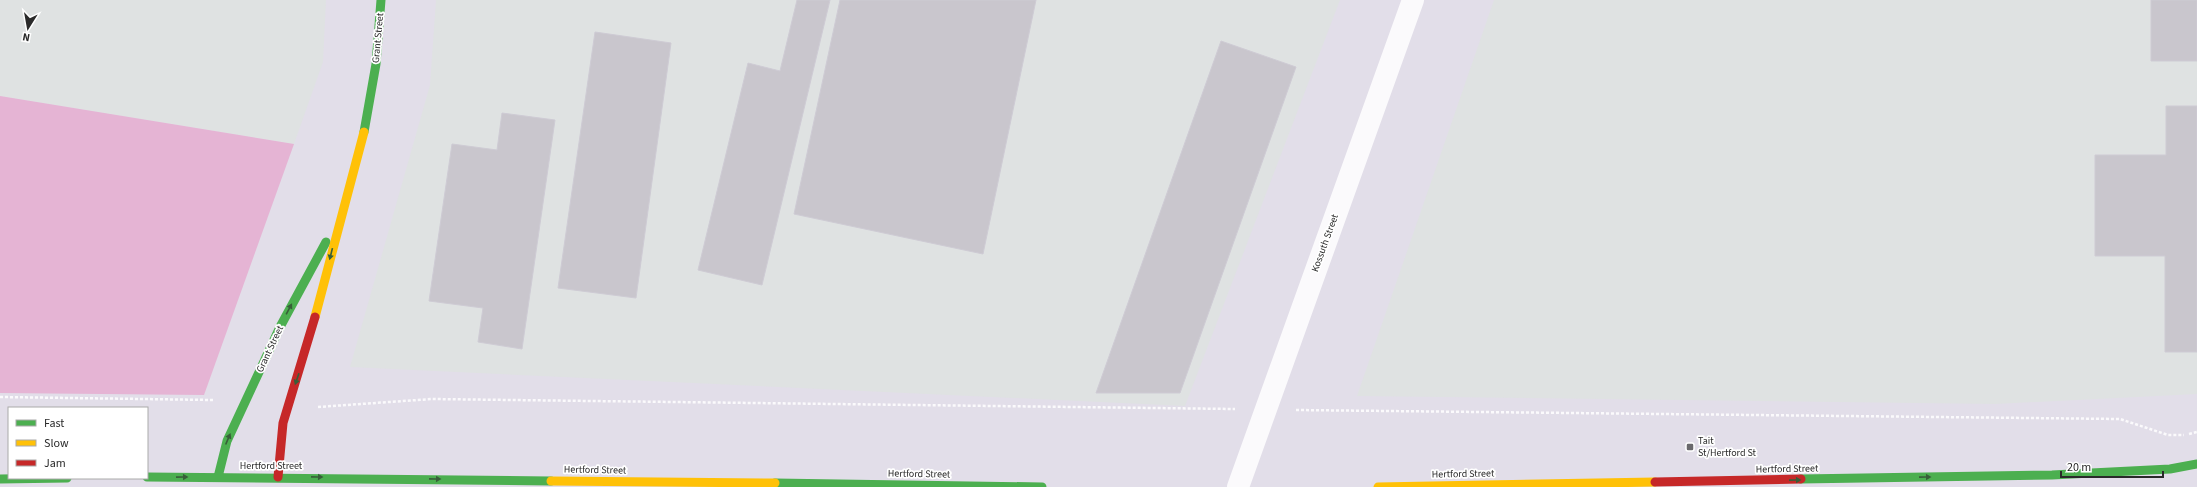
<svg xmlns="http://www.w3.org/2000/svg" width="2197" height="487" font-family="'Source Sans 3',sans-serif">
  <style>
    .industrial { fill: #dfe2e2 }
    .green { fill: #e5b4d4 }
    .building { fill: #c9c6cd; stroke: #cecbd4 }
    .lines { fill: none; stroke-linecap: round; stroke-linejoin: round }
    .path { stroke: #fbfafc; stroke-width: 2.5; stroke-dasharray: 3 2; stroke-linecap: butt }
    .street { stroke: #fbfafc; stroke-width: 22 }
    .fast { stroke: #4caf50; stroke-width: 9 }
    .slow { stroke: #ffc107; stroke-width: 9 }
    .jam { stroke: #c62828; stroke-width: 9 }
    .oneway { fill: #385f39 }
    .poi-dot { fill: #6a696d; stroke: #fff; stroke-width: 1.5 }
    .labels { text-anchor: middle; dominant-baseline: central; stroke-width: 3.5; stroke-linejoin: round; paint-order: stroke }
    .street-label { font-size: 10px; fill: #2a2a2a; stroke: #fff }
    .poi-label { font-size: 10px; fill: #2a2a2a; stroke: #fff; text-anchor: start }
  </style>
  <rect width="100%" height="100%" fill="#e2dee9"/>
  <path class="industrial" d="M0,0H326L323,62L294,144L0,96Z
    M436,0H1340L1185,406L350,367L430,85Z
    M1494,0H2197V394L1995,404L1357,396Z"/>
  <path class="green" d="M0,96L294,144L204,395L0,393Z"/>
  <path class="building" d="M797,0H830L762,285L698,270L748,63L780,71Z
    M840,0H1036L983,254L794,214Z
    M2151,0H2197V61H2151Z
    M595,32L671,43L636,298L558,288Z
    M1221,41L1296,67L1180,393H1096Z
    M2166,106H2197V352H2165V256H2095V155H2166Z
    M502,113L555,120L522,349L478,342L483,308L429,301L452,144L497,150Z"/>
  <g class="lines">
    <path class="path" d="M0,397L213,400
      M318,407L432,399L1235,409
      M1296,410L2120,419L2168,435H2184
      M2189,434L2197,432"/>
    <path class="street" d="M1238,487L1413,0"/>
    <path class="fast" d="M364,132L376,64L381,0
      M147,477L551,481
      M218,477L227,441L280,327L326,242
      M0,479L67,478
      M1801,479L2052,475L2170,469L2197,464
      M775,483L1042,487"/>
    <path class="slow" d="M315,317L364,132
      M551,481L775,483
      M1378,487L1655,482"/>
    <path class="jam" d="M278,477L283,423L315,317
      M1655,482L1801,479"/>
  </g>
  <defs><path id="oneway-solid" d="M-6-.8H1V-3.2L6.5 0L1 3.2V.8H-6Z"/></defs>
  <g class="oneway">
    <use href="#oneway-solid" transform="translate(331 254) rotate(104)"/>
    <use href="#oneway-solid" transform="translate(289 309) rotate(-62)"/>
    <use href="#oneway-solid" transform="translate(297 379) rotate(109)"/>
    <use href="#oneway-solid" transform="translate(228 439) rotate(-67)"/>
    <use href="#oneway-solid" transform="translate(182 477) rotate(-1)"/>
    <use href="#oneway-solid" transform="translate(317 477) rotate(1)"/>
    <use href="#oneway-solid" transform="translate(1925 477) rotate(-1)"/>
    <use href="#oneway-solid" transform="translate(435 479) rotate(1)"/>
    <use href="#oneway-solid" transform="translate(1795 480) rotate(-1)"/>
  </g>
  <rect class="poi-dot" x="1686" y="443" width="8" height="8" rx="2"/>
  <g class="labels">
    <g class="street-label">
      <text transform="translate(378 38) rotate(-85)">Grant Street</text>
      <text transform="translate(1325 243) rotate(-70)">Kossuth Street</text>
      <text transform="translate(270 349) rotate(-65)">Grant Street</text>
      <text x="271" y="466">Hertford Street</text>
      <text transform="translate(1787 469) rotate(-1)">Hertford Street</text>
      <text transform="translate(595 470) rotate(1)">Hertford Street</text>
      <text transform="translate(919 474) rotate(1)">Hertford Street</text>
      <text transform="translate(1463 474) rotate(-1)">Hertford Street</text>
    </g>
    <g class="poi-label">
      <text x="1698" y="441">Tait<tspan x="1698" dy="12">St/Hertford St</tspan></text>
    </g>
  </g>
  <rect x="8" y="407" width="140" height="72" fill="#ffffff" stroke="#aaaaaa"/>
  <rect x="16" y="420" width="20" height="6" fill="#4caf50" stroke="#aaaaaa"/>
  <text x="44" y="427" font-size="12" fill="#2a2a2a">Fast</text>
  <rect x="16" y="440" width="20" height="6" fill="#ffc107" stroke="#aaaaaa"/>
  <text x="44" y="447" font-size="12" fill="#2a2a2a">Slow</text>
  <rect x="16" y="460" width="20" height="6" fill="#c62828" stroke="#aaaaaa"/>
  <text x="44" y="467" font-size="12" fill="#2a2a2a">Jam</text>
  <g transform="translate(28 28) rotate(191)" stroke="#ffffff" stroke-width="3" paint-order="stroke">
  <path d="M0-3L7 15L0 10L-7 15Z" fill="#2a2a2a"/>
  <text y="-6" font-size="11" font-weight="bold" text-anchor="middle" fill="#2a2a2a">N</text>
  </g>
  <path d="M2061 471v6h102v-6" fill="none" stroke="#2a2a2a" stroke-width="2"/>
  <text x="2067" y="471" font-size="12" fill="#2a2a2a" stroke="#ffffff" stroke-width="3" paint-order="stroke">20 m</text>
</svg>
